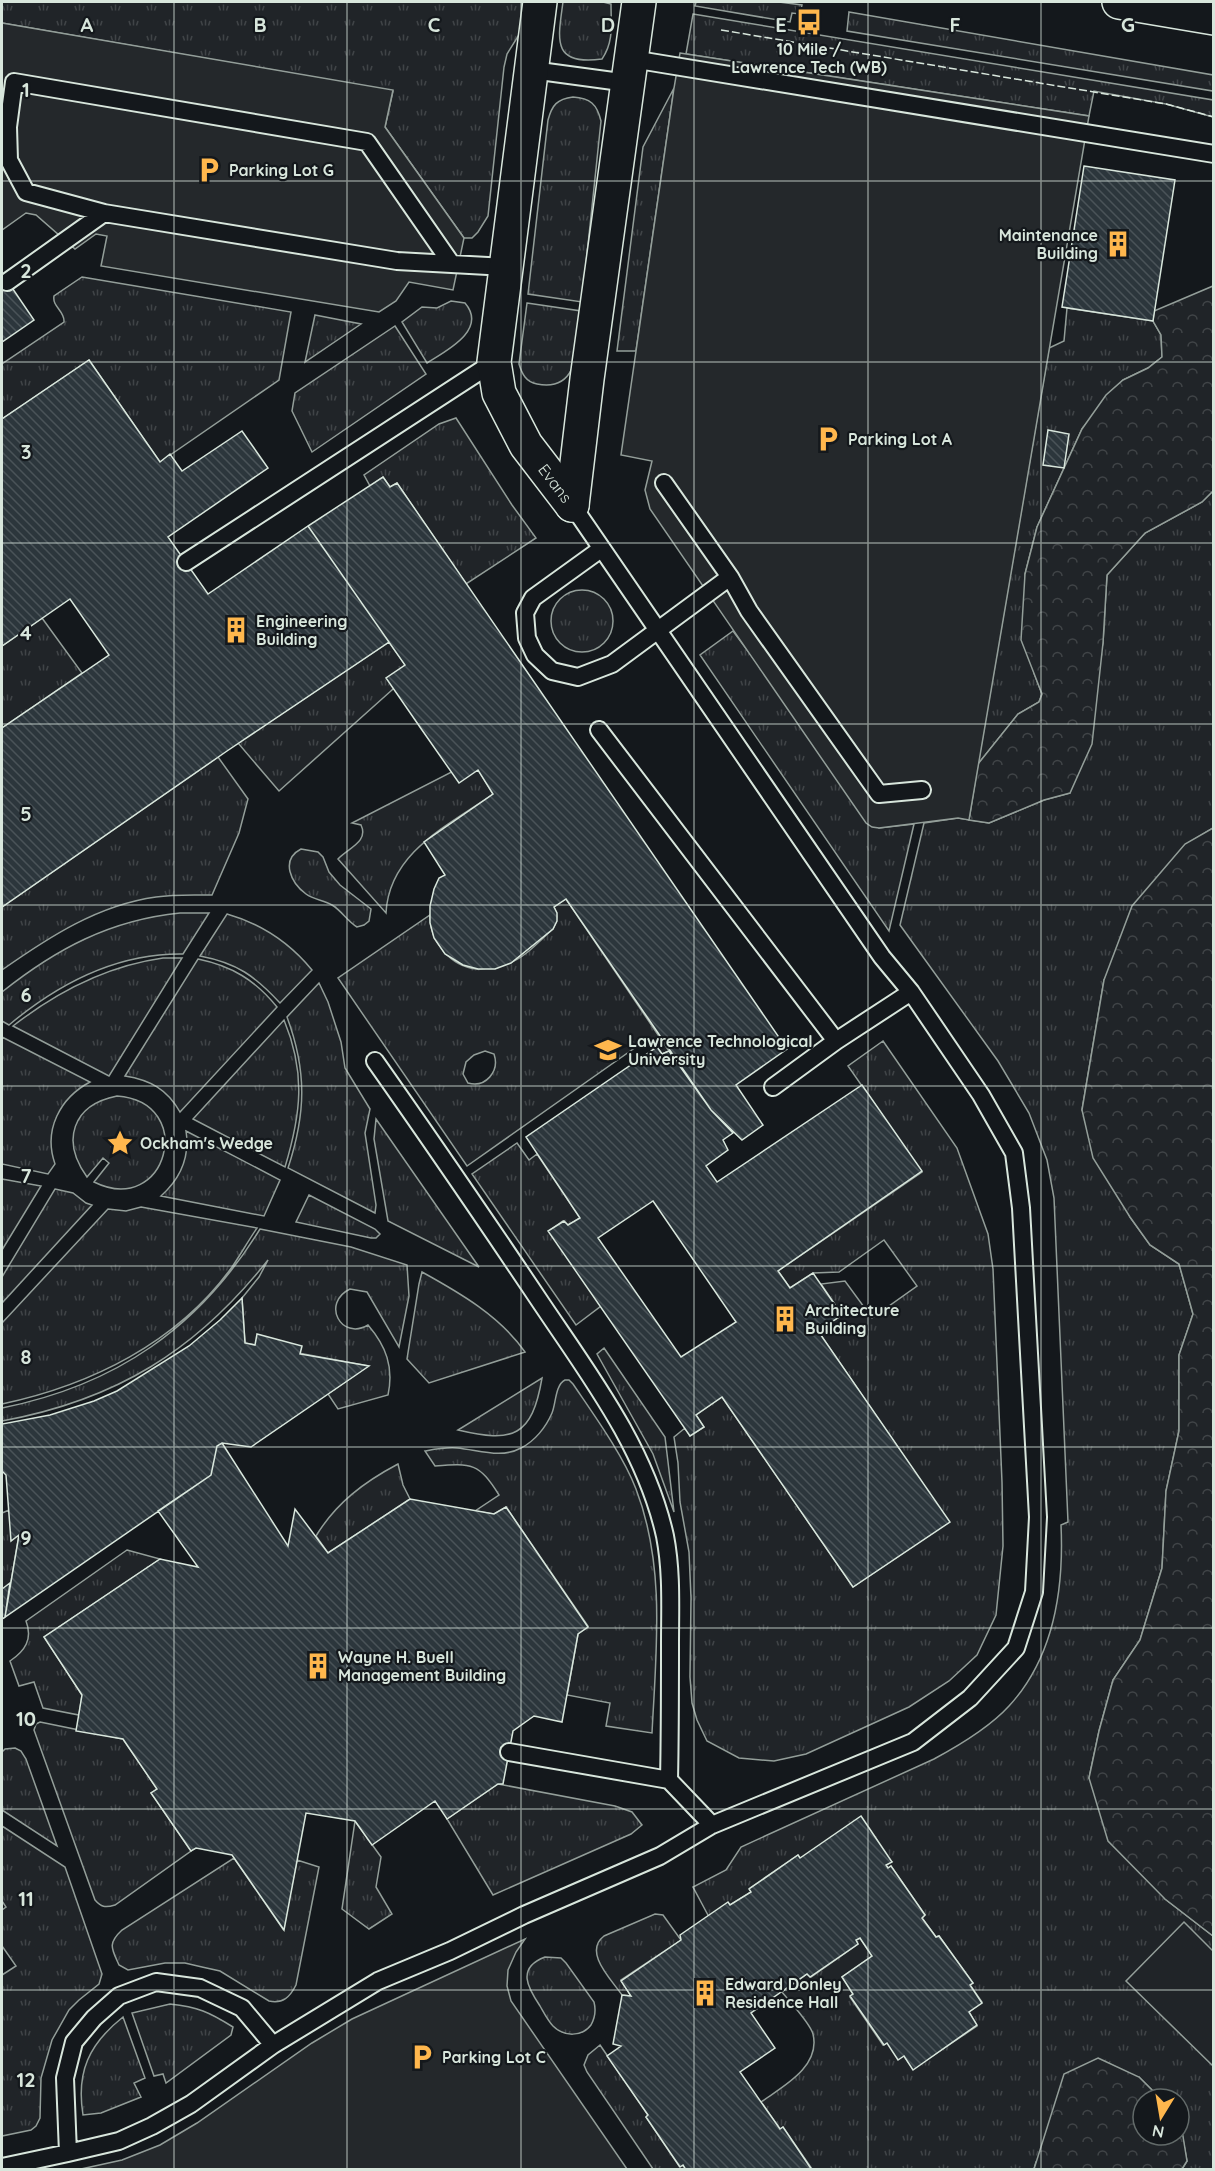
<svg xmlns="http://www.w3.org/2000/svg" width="1215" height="2171" font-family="Quicksand,sans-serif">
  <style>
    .grass { fill: url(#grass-tufts); stroke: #939e99; stroke-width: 1.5; fill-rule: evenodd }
    .forest { fill: url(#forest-crowns); stroke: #939e99; stroke-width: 1.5 }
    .pitch { fill: #202428; stroke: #939e99; stroke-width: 1.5 }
    .parking { fill: #24282b; stroke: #939e99; stroke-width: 1.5 }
    .building { fill: url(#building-back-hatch); stroke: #d8e6dc; stroke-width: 1.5; fill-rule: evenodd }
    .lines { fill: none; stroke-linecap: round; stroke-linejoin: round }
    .lane-casing { stroke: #d8e6dc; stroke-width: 20 }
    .street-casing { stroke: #d8e6dc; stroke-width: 36 }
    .secondary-casing { stroke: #d8e6dc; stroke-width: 36 }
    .lane { stroke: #14181c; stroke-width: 16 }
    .street { stroke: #14181c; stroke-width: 33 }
    .secondary { stroke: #14181c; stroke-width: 33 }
    .fence { stroke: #d8e6dc; stroke-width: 1.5; stroke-dasharray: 8 3; stroke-linecap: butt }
    .grid { fill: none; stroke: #d8e6dc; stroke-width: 1.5; stroke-opacity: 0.55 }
    .labels { text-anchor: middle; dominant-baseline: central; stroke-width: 4.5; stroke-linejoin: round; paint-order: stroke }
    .poi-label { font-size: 16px; font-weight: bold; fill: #d8e6dc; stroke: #14181c; text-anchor: start }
    .street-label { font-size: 16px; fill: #d8e6dc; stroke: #14181c }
    .grid-label { font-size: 20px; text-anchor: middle; font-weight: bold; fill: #d8e6dc; stroke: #14181c; stroke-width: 4.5; stroke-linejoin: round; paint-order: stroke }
  </style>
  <defs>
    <pattern id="grass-tufts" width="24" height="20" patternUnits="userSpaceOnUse" patternTransform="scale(1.5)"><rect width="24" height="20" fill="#202428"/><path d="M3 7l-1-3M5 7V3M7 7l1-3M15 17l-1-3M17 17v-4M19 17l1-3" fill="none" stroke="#404447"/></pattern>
    <pattern id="forest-crowns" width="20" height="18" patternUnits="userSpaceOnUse" patternTransform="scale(1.5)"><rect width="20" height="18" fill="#202428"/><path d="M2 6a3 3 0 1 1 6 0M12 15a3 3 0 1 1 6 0" fill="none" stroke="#404447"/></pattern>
    <pattern id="building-back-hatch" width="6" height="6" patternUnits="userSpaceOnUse" patternTransform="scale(1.5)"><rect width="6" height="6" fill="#2c363c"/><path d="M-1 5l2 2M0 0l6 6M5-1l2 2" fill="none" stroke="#4a5358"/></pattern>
  </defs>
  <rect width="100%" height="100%" fill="#14181c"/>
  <path class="grass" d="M2,2H522V30L507,54L504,67L488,216L478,232L472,238H464L385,127L393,91L2,23Z
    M563,2H603L611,4C611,24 614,42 602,59C551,66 558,39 563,2Z
    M696,2H779L802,5L800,14L792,13L790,22L695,6Z
    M849,12L1213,75V91L847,31Z
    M693,14L1213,100V117L1166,104L1094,91L1089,116L686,54Z
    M674,88L636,351H617L643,147Z
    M573,97C590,98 597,104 601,121L582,302L528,294L548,120C552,105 557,99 573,97Z
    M82,277L291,312L279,380L160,462L89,360L2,419V364L64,322C65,311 52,307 54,296Z
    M451,301L465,303C488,330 446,351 427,363L402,322L422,307L437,308Z
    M527,303L581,311C577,341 582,393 537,384C526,382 522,374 519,364Z
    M1067,308L1153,321L1161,335L1162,357L1148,368L1123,380L1082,429L1037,527L1025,574L1034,673L1042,694L1039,702L1018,714L978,764L1049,348L1064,341Z
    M315,315L361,324L305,362Z
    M395,326L426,374L312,452L292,411L295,393Z
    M456,418L512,505L536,538L466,584L397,483L390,487L383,477L370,486L364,475L439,424Z
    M1213,491V828L1185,845L1104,980L1082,1110L1130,1217L1150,1245L1179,1264L1193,1314L1179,1355V1431L1166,1491L1162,1568L1140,1640L1113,1680L1099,1731L1089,1778L1165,1899L1213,1936V2169H1182L1187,2161L1179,2118V2099H1161L1139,2077L1036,2162L1034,2169H812L783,2127L780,2129L761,2102C782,2087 821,2067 813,2034C810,2023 790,2002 782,1992L807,1974L811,1977L858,1944L856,1940L860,1938L872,1956L842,1977L853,1994L850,1997L883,2045L887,2043L904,2056L913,2069L977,2026L969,2012L982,2002L970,1985L973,1983L939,1936L936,1937L922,1918L925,1915L891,1866L888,1868L886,1865L891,1862L800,1858L798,1855L750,1888L751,1892L730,1905L728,1903L709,1917L693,1887L726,1870L741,1847L934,1759C960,1745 989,1728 1009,1706C1054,1657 1064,1589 1061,1525L1068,1522L1054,1198L1047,1160L1029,1113L998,1061L900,925L924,823L958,818L989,823L1044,800L1070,793L1103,643L1107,575L1145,533L1202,502Z
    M551 621a31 31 0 1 1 62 0a31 31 0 1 1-62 0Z
    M42,618L82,673L2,728V646Z
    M733,631L879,828L914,824L889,931L700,655Z
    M389,642L411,673L279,791L238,743Z
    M218,757L248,799L239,833L212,895C194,895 175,894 156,897C98,905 49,937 2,970V907Z
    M473,761L493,794C449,825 389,852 386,913L338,859C348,848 369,842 361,825L352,823Z
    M301,849L318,852L323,857L329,872L340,885L371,909L369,921L364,925L357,927C347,921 342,911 332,905C324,900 314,900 306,894C291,883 280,860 301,849Z
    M566,899L669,1051L662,1054L657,1047L653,1050L646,1040L467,1166L338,978L430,915C429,941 451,967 477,969C486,969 501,966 509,963C525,958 540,940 553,929C557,920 558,915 554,907ZM485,1051L494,1054C500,1072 485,1088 468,1083L463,1074L466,1062L474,1055Z
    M180,913H209L183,954C117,953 59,983 9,1025L2,1021V992C56,949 110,920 180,913Z
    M227,914C262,924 289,942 312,970L280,1003C255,976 237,963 200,956Z
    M163,958H182L109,1076L13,1026C58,991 106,966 163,958Z
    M198,959C232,966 255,980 277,1007L180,1112C167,1089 150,1080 125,1076Z
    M319,983L328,1002L341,1042L345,1068L370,1109L365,1133L376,1205L375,1213L288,1168C306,1113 307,1071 287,1017Z
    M284,1020C306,1073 301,1114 285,1167L193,1119Z
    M2,1037L90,1082C60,1098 43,1130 55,1164L48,1174L2,1164Z
    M883,1041L957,1148L988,1234L993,1269L1002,1482L1003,1546L996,1615L977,1655L949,1681L909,1707L806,1754L774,1761L739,1758L707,1741L697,1720L692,1703L690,1677L691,1598L689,1552L680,1502L678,1463L674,1437L685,1428L690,1436L704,1427L696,1415L722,1397L853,1587L949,1522L818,1331L842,1315L821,1284L845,1281L872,1318L917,1286L884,1240L839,1272L813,1273L790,1288L778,1271L922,1172L848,1066Z
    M117,1096C198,1102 167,1218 94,1182L109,1163L103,1158L87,1177C61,1141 72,1105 117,1096Z
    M376,1119L479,1267L388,1221L374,1139Z
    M186,1131L280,1180L264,1216L161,1196C180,1179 190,1157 186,1131Z
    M517,1143L529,1160L537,1154L580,1218L568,1225L563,1221L549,1231L601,1306L576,1325L472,1174Z
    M2,1179L41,1186L2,1250Z
    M55,1189L73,1193L86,1203L92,1205L2,1303V1277Z
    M309,1195L375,1229L380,1234L376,1238H371L296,1222Z
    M141,1207L257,1228C248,1241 241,1254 232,1267C177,1343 91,1385 2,1404V1323L108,1209L126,1211Z
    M260,1229L351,1247L407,1265L409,1296L399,1347L367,1292L350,1289C321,1303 341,1341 368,1325C386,1346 394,1367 388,1395L338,1409L328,1394L368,1366L245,1343L242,1298L259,1277L268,1260C196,1351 116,1400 2,1421V1408C116,1385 199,1328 260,1229Z
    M422,1272C460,1293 500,1316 525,1352L429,1383L407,1359L419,1284Z
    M604,1348L665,1437L674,1512L653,1454L597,1354Z
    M542,1378C532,1437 513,1443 458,1430Z
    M565,1380H569L573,1384C594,1415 623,1455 636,1489C666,1567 656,1652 652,1733L606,1726L610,1703L567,1695L578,1634L588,1626L506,1507L494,1514L475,1511L499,1495C479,1463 472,1463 435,1466L425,1451C436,1449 446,1447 457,1448C479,1450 501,1459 521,1448C535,1441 546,1427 552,1413C556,1404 555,1385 565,1380Z
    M398,1464L403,1485L410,1499L328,1553L316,1536C336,1503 364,1482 398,1464Z
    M9,1510L19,1535L5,1617L2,1619V1513Z
    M127,1550L160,1559L44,1637L82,1695L79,1715L43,1708L34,1682L19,1686L10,1661C25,1651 33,1639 26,1621Z
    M40,1722L123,1739L157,1789L151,1793L191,1851L115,1905C105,1908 101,1907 95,1900L34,1730L36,1724Z
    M15,1748L21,1751L26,1759L57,1846L2,1810V1752L5,1749Z
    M498,1784L615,1806L632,1812L642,1825L631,1834L493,1895L447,1819Z
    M355,1821L381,1857L376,1887L392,1914L369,1929L342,1909Z
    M2,1826L65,1867L102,1974L99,1984L79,2000L69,2010L52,2040L41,2078L40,2118L36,2126L31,2130L2,2136V1975L16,1966L2,1946V1910L6,1907L2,1901Z
    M234,1858L283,1929L297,1860L319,1867L296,1985C290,1997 283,2004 269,2001L220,1971L202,1967L185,1963H165L128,1970L119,1965C112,1949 107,1944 122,1930Z
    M655,1914L663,1915L681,1940L621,1980L631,1996L622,1995C611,1979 583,1952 604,1936Z
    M545,1957L561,1958L566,1963L594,2002C596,2010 595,2018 591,2025C582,2037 564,2037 553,2026C548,2021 544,2013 540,2006C528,1988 516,1968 545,1957Z
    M170,2004C198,2007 209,2012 233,2027L231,2035L166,2083L163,2074L154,2076L132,2013Z
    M123,2017L145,2078L134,2083L141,2097L101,2113L83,2115C76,2072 89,2044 123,2017Z
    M600,2045L648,2115L646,2117L679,2166L683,2165L686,2169H653L587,2072L584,2065L588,2055Z"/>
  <path class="forest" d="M1213,286V491L1202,502L1145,533L1107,575L1103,643L1092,744L1070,793L1044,800L989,823L969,820L978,764L1018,714L1039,702L1042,694L1021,640L1025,574L1037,527L1082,429L1106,395L1123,380L1148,368L1162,357L1161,335L1153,321L1154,311Z
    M1213,828V1936L1165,1899L1108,1841L1089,1778L1099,1731L1113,1680L1140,1640L1162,1568L1166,1491L1179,1431V1355L1193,1314L1179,1264L1150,1245L1130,1217L1093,1158L1082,1110L1104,980L1132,906L1185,844Z
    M1098,2058L1139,2077L1161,2099H1143V2135H1179L1180,2118L1187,2161L1182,2169H1034L1064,2074Z"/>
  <path class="pitch" d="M1184,1922L1213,1951V2066L1126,1981Z"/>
  <path class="parking" d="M2,23L393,90L385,127L464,238L453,290L409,282L396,301L379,312L101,266L107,236L96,234L75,249L36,215L26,213L2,230Z
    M680,53L1089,116L969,820L958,818L879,828L872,827L866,823L650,509L645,490L652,461L621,455L674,88Z
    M525,1939L516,1952L508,1970L507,1986L511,2001L627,2169H81L122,2160L160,2145L197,2123L312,2043L352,2019Z"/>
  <path class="building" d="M1084,166L1175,180L1153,321L1062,307Z
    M2,273L34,320L2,342Z
    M89,360L160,462L170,454L182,471L242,431L268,468L168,537L208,594L308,526L389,642L227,751L2,907V728L109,655L70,599L2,646V419Z
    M1048,430L1069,434L1064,468L1043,465Z
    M383,477L390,487L397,483L787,1049L736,1085L763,1125L742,1140L711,1110L566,899L554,907L557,913V921L553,929L511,963L495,969H478L463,965L445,954L434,938L430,923V906L434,889L439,878L445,875L424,842L493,794L478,770L459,783L422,730L386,678L405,665L308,526Z
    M657,1047L662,1054L669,1051L711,1110L733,1133L723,1140L728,1150L706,1166L717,1182L862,1085L922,1171L778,1271L790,1288L813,1273L842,1315L818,1331L950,1522L853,1587L722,1397L696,1415L704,1427L690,1436L548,1231L564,1221L568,1225L580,1218L526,1137ZM653,1201L736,1322L681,1357L598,1238Z
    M242,1298L245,1343L255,1345L257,1334L302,1346L300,1354L369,1366L251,1447L222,1443L217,1446L211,1475L5,1617L19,1535L11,1541L6,1475L2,1471V1424L50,1415L94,1401L117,1391L189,1346L220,1320Z
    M222,1443L288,1546L295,1509L328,1553L410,1499L494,1514L506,1507L588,1627L578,1634L562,1722L534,1716L513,1731L503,1784H498L447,1819L435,1801L372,1845L355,1821L306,1813L284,1930L232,1855L196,1848L191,1851L151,1793L157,1789L123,1739L76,1731L82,1695L44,1637L160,1559L198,1567L158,1511L211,1475L217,1446Z
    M10,1583L5,1617L2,1619V1589Z
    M861,1816L892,1862L886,1865L888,1868L891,1866L925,1915L922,1918L936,1937L939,1936L973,1983L970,1985L982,2003L969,2012L977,2025L913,2070L904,2056L898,2060L887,2043L884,2045L850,1996L853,1994L842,1977L872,1956L860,1938L856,1940L858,1944L810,1977L807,1974L751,2013L775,2048L740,2072L780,2129L783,2127L812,2170H686L683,2165L680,2167L646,2117L648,2115L607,2056L621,2046L613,2044L622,1995L631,1996L621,1981L681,1940L680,1935L728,1902L730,1905L751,1892L749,1889L798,1855L800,1858Z"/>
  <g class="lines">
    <g class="lane-casing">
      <path id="lane" d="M632,59L1214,154
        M532,70L628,83
        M451,263L367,142L14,82L8,127L9,160L26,192L104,213L397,261L506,267
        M7,282L104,213
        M664,483L730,577L749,611L879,794L922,790
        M601,549L533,598L525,613L527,638L535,655L552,671L578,677L612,664L730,577
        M186,562L494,362
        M599,730L836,1041L911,992
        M375,1061C430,1139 484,1218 537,1297C587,1372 645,1446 665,1536C672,1572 670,1608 670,1644C670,1690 670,1735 669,1780L712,1825
        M773,1087L836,1041
        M509,1752L669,1780
        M68,2153L65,2078L74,2042L94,2018L119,1996L156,1982L200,1988L242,2008L273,2045
        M2,2167L68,2153L119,2141L152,2126L191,2104L273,2045L378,1981L450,1951L524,1915L660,1856L712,1825L913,1742L970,1698L1016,1648L1034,1592L1038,1517L1021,1208L1014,1153L981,1095L911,992L882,957L572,505"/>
    </g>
    <g class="street-casing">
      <g id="street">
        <path id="s1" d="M540,2L494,362L499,393L526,445L572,505"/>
        <path d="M572,505L587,379L639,2"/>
      </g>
    </g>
    <g class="secondary-casing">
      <path id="secondary" d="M1119,2L1214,18"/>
    </g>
    <use href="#lane" class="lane"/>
    <use href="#street" class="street"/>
    <use href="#secondary" class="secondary"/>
    <path class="fence" d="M721,30L1166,104L1214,117"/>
  </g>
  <path class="grid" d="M174,2V2170M347,2V2170M521,2V2170M694,2V2170M868,2V2170M1041,2V2170M2,181H1214M2,362H1214M2,543H1214M2,724H1214M2,905H1214M2,1086H1214M2,1266H1214M2,1447H1214M2,1628H1214M2,1809H1214M2,1990H1214"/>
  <defs>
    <g id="bus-bare" transform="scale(2.07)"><path d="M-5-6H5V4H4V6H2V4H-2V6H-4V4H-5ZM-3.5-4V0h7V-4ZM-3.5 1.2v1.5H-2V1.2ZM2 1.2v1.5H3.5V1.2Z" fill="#ffb74d" stroke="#14181c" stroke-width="2.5" paint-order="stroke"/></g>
    <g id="parking-bare" transform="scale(2.07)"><path d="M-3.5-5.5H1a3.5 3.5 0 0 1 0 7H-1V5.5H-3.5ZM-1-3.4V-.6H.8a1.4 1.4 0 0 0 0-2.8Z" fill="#ffb74d" stroke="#14181c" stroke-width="2.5" paint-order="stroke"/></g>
    <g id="building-bare" transform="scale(2.07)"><path d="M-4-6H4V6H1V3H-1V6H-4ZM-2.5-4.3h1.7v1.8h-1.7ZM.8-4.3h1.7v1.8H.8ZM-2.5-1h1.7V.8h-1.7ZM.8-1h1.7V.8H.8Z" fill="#ffb74d" stroke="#14181c" stroke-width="2.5" paint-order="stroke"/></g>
    <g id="university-bare" transform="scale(2.07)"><path d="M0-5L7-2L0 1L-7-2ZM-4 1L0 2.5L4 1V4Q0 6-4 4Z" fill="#ffb74d" stroke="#14181c" stroke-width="2.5" paint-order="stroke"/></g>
    <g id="sight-bare" transform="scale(2.07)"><path d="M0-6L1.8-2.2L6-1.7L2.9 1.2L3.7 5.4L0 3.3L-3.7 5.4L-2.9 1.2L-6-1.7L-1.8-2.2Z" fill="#ffb74d" stroke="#14181c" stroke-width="2.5" paint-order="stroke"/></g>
  </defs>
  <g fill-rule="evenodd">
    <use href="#bus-bare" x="809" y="22"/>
    <use href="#parking-bare" x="209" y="170"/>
    <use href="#building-bare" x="1118" y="244"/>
    <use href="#parking-bare" x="828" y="439"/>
    <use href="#building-bare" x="236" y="630"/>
    <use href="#university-bare" x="608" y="1050"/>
    <use href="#sight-bare" x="120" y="1143"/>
    <use href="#building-bare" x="785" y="1319"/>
    <use href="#building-bare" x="318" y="1666"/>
    <use href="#building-bare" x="705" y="1993"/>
    <use href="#parking-bare" x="422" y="2057"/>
  </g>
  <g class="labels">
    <g class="poi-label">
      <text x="809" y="49" text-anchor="middle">10 Mile /<tspan x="809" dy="18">Lawrence Tech (WB)</tspan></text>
      <text x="229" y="170">Parking Lot G</text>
      <text x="1098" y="235" text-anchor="end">Maintenance<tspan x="1098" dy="18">Building</tspan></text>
      <text x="848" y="439">Parking Lot A</text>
      <text x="256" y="621">Engineering<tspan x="256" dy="18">Building</tspan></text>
      <text x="628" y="1041">Lawrence Technological<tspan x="628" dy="18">University</tspan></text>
      <text x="140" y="1143">Ockham's Wedge</text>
      <text x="805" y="1310">Architecture<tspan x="805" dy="18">Building</tspan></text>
      <text x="338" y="1657">Wayne H. Buell<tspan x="338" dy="18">Management Building</tspan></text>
      <text x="725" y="1984">Edward Donley<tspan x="725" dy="18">Residence Hall</tspan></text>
      <text x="442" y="2057">Parking Lot C</text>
    </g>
    <g class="street-label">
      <text stroke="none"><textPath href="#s1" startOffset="501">Evans</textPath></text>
    </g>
  </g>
  <g class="grid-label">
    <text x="87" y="32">A</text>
    <text x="260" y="32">B</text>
    <text x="434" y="32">C</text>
    <text x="608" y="32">D</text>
    <text x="781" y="32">E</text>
    <text x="955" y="32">F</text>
    <text x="1128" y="32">G</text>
    <text x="26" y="97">1</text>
    <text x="26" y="278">2</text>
    <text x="26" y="459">3</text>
    <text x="26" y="640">4</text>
    <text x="26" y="821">5</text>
    <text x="26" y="1002">6</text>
    <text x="26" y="1183">7</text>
    <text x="26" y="1364">8</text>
    <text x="26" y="1545">9</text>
    <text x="26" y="1726">10</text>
    <text x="26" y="1906">11</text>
    <text x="26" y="2087">12</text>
  </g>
  <rect width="1215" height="2171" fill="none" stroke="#d8e6dc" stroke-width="6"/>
  <g transform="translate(1161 2117) rotate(191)"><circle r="28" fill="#14181c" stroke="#626a69" stroke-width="1.5"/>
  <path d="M0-4.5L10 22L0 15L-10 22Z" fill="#ffb74d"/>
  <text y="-9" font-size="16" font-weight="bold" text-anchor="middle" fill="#d8e6dc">N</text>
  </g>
</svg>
